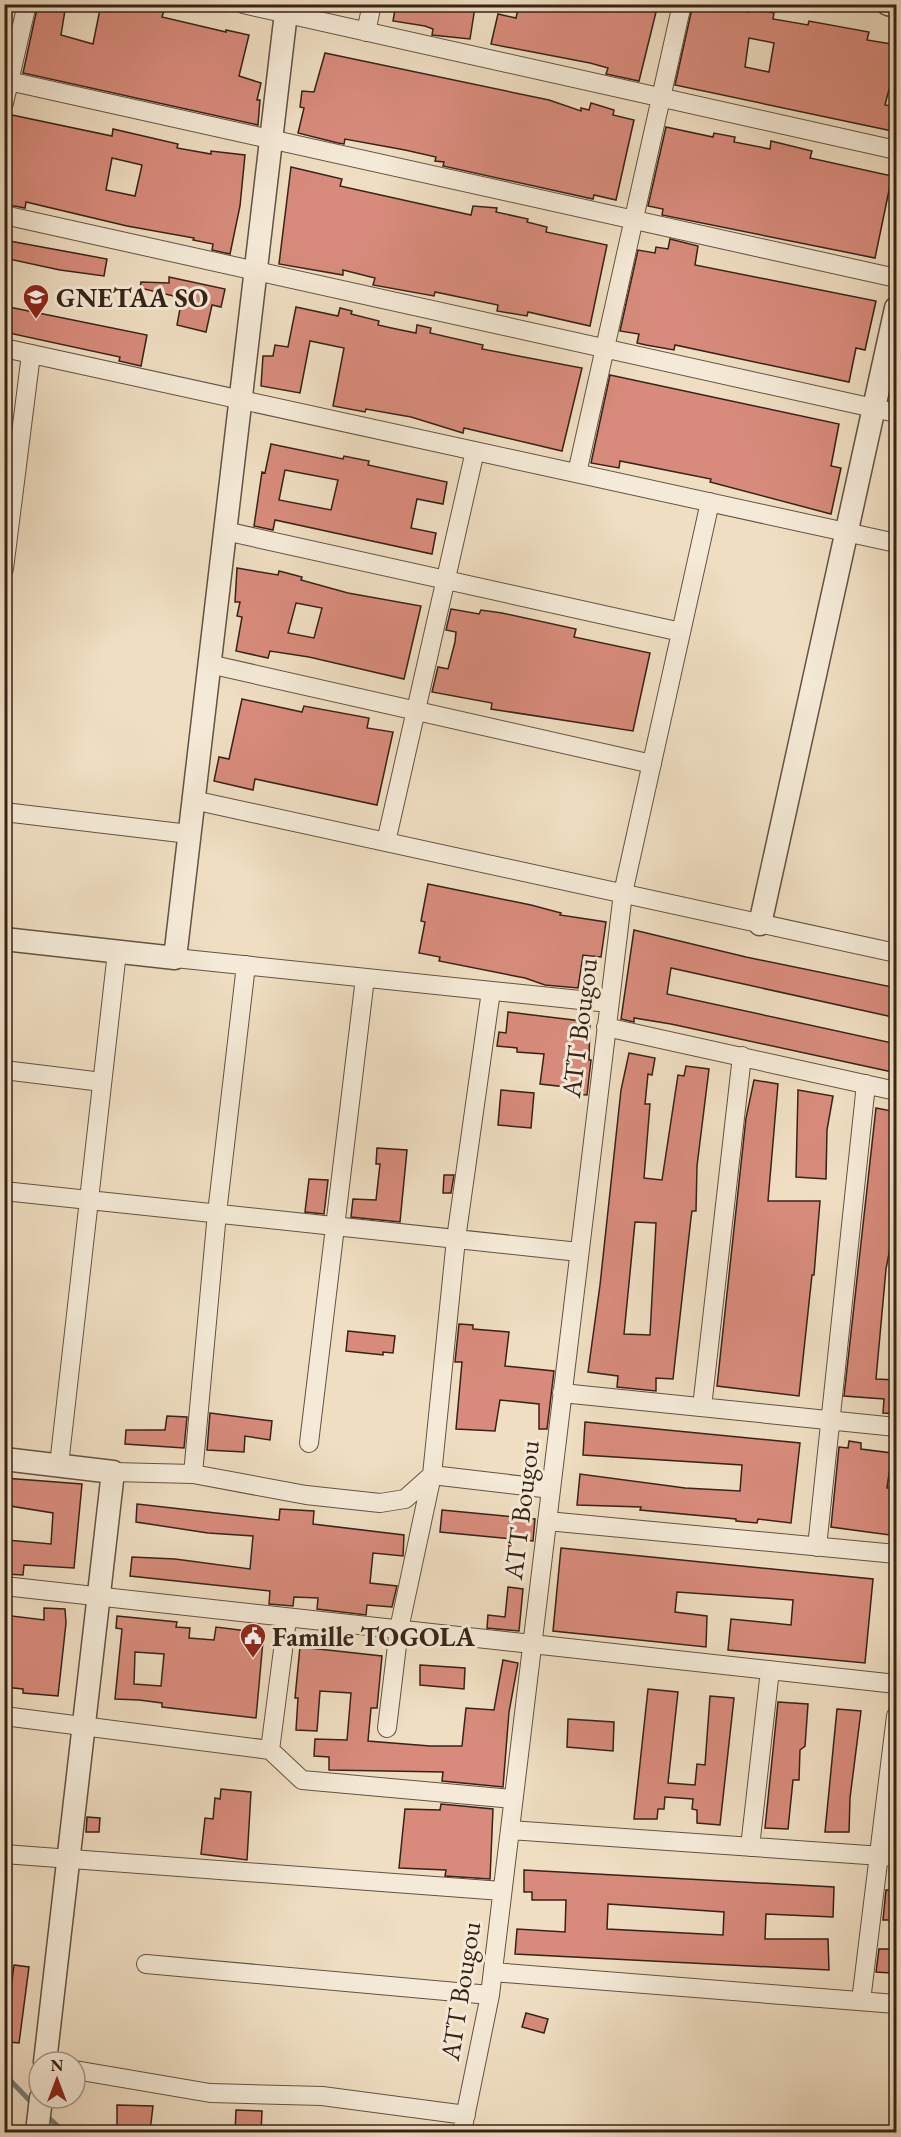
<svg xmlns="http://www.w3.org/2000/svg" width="901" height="2137" font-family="'EB Garamond',serif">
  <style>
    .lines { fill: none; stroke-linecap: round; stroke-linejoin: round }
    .stream { stroke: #757d7b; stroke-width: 5 }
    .building { fill: #d88b7c; stroke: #372317; stroke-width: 1.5; fill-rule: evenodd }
    .minor-casing { stroke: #655242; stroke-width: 20 }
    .tertiary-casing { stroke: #655242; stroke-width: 25 }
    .minor { stroke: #f5ead7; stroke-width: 18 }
    .tertiary { stroke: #f5ead7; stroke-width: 22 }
    .labels { text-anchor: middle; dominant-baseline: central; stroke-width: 6; stroke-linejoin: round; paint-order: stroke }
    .poi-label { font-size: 27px; font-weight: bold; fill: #372317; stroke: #f5ead7; text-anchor: start }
    .street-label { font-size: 27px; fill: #372317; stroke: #f5ead7 }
  </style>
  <rect width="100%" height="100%" fill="#efdec2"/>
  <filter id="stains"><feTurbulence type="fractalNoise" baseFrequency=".00333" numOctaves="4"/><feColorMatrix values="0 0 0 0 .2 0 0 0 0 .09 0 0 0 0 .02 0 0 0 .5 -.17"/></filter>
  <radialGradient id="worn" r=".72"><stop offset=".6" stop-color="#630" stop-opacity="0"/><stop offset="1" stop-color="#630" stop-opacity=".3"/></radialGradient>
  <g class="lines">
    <path class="stream" d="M4,2074L34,2105
      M46,2115L64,2132"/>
  </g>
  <path class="building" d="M38,4H66L61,35L93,44L101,4L131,9L133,4H155L165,7L162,17L226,32V30L249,35L239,76L261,83L257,100H260L258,125L23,73Z
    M396,4H459L475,7L470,39L432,35L433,29L425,26L393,21Z
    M547,4H658L639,81L606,74L608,68L590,63L491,44L498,14L516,18L519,5L546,11Z
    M693,4H713L748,12L749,8L774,13L773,19L808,25L809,21L869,32L867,40L897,45V71L894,70L885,105L897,107V132L675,85ZM749,38L774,43L769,72L745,67Z
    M325,53L549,100L581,111V108L589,110L591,103L614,110L613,115L634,120L616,200L594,195L593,199L443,166L444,162L435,161L436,157L405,150L345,139L344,144L338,143L298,133L304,108L300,107L302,91L314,92Z
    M12,115L112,136L113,129L178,144L177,148L211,154V151L245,155L240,206L230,254L212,250L213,244L193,240L194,238L127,226L26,202L25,208L4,204V142ZM112,158L142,165L135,196L106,190Z
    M666,127L713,137L714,133L735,137L734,142L770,149L771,141L812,151L810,158L892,176L875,258L662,215L663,209L648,206Z
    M291,167L342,179L340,186L471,215L473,206L497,208L496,212L528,219L527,222L547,227L546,232L607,245L590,326L528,312L527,316L497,311L498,305L435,292L434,296L373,285L375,278L343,270V275L279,264Z
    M670,239L698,246L695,265L876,301L865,350L856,348L849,382L675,345L674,350L646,345L637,343L639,334L620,331L638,250L655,253L656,247L668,249Z
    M4,240L107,259L104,276L60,270L4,258Z
    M169,277L225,289L221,307L212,305L206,332L177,325L182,298L140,288L141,282L169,283Z
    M4,306L147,335L141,366L119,361L120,357L4,332Z
    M296,307L338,316L340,308L352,311L351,314L379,321L378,325L396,329L416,333L417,325L431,328L430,333L483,345L482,349L582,368L562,451L464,428L463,433L411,417L366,409L365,412L333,406L344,348L310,341L300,393L261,386L263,356H273L275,345L288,347Z
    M610,375L839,424L831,466L841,468L831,514L710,482L711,479L620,461L619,468L591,463Z
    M271,444L343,459L344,456L369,461L368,465L447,482L443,504L417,499L411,528L436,533L432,554L275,520L273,530L254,526L262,472L265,473ZM285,470L338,480L331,510L279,500Z
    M237,568L278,575L279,571L302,577L301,580L348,593L421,606L404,679L309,657L270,651L268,658L236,651L242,617L237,616L240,602H235ZM296,603L322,608L314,638L288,633Z
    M451,609L479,614L481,610L502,613L576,629L574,637L650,653L633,731L491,709L492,703L432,692L438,667L448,669L455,642L456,632L446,630Z
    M242,699L302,712L304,706L369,718L367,728L393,732L377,805L255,779L253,790L214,781L219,757L229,759Z
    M428,884L531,905L561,913L560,915L606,922L601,957L583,955L578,988L545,985L525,978L439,961L440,957L419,953L425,922L421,921Z
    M634,930L746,957L897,988V1018L671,968L667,994L897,1044V1073L671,1024L634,1018V1022L621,1019Z
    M508,1012L590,1022L589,1060H591L587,1095L574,1094L575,1088L540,1084L544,1054L517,1052V1048L497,1046L499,1032L506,1033Z
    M629,1053L655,1058L652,1075L648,1074L645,1104H650L644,1178L662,1180L678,1075L684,1076L686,1066L709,1069L697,1166L696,1211H692L691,1218L673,1379L656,1378V1391L617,1387L618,1376L588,1372L600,1285L621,1090ZM635,1222L656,1223L650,1335L624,1334Z
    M754,1080L778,1084L768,1201H820L814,1275H812L799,1396L717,1386L746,1118Z
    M501,1090L534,1093L531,1128L498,1125Z
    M798,1090L833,1096L827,1130L826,1179L796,1177Z
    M876,1108L897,1112V1188L892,1235H897V1249L890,1248L886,1269L876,1379L897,1380V1414L883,1413L884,1399L844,1396Z
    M377,1148L407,1150L400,1222L351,1217L353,1199L376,1200L380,1164H376Z
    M444,1175H454L451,1193H443Z
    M309,1179L328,1180L324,1214L305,1212Z
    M459,1324L473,1325V1329L509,1332L505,1366L554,1371L547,1429H539V1404L500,1400L495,1431L456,1429L462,1362H455Z
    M348,1331L395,1336L393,1353L383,1352V1355L346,1351Z
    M210,1413L272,1421L270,1440L245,1436L244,1452L207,1450Z
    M167,1416L187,1417L184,1448L125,1444L126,1430H165Z
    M585,1422L800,1443L791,1523L758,1519L757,1523L736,1521V1519L640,1510L641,1507L577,1505L580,1474L685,1488L740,1491L742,1465L583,1455Z
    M849,1441L861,1443V1449L892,1453L887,1488H897V1536L831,1527L839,1447L848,1448Z
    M4,1478L82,1484L74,1568L24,1565L23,1575L6,1574L7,1540L51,1544L53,1513L4,1505Z
    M137,1504L279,1520L280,1509L314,1511L313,1524L404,1535L403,1556L373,1553L370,1583L397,1586L392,1607L367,1605L366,1615L317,1609L318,1598L294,1597L293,1606L269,1604L270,1591L130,1576L132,1557L175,1559L250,1569L253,1536L208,1533L136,1522Z
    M442,1510L535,1519L533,1541L440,1532Z
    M561,1548L873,1579L865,1663L728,1650L731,1619L791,1625L793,1600L677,1592L675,1612L707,1616L706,1647L553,1631Z
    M508,1587L523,1589L519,1631L487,1628L488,1615L505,1617Z
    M44,1608L65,1609L66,1623L58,1696L23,1693V1689L4,1687V1615L44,1620Z
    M117,1616L177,1622L176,1627L190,1628L189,1638L214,1640L216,1627L247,1631L246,1636H254V1640L263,1641L256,1718L162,1707V1703L139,1700L115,1699L122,1629L116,1628ZM135,1652L164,1654L161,1686L134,1684Z
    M300,1647L382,1656L377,1708H371L368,1741L430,1746H462L466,1708L494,1710L503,1660L518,1663L509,1712L503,1787L442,1781L443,1772L329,1770V1757L314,1756L315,1739L347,1740L351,1693L320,1691L317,1731L296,1730L298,1698H295Z
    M420,1665L465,1668L464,1689L420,1685Z
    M648,1689L678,1692L668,1783L695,1785L697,1764L705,1765L710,1696L734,1698L720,1825L697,1823V1810L692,1809L693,1799L665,1797L664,1809H658L657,1819H634Z
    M778,1702L808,1704L805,1746L800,1750L799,1780H793L788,1829L765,1828Z
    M837,1709L861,1711L850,1798L849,1832H825Z
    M568,1719L614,1722L613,1751L567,1747Z
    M221,1789L251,1792L247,1860L201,1854L205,1818L213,1819L215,1798L220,1799Z
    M441,1804L493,1809L490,1879L445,1876L446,1870L399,1868L405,1809L440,1810Z
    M87,1817L100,1818L99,1832H86Z
    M524,1870L834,1887L833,1917L766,1914L765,1939H828L829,1970L515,1954L517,1929L565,1932L566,1900H532V1892H524ZM608,1904L724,1912L723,1935L607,1929Z
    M886,1890H897V1920H883Z
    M879,1949H891V1973L876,1972Z
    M14,1965L29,1967L19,2043L9,2042L5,2033Z
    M526,2013L548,2019L544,2033L522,2027Z
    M117,2105L153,2106L150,2131L117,2130Z
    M236,2110L262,2111L261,2133H235Z"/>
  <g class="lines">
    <g class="minor-casing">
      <path id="minor" d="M243,4L896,150
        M366,32L372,4
        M4,80L896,278
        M4,103L27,4
        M4,215L896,413
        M4,348L896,543
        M577,473L682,4
        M225,531L681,632
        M4,569L31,354
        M209,664L652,764
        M193,800L896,953
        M4,812L189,834
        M386,842L475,451
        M175,958L609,1003
        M606,1027L896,1091
        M4,1070L102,1082
        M4,1191L579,1252
        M562,1393L896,1427
        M702,1407L742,1056
        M309,1443L365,978
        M59,1465L117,952
        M113,1472L193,1474L306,1495L380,1503L405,1499L432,1475L551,1489
        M193,1474L217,1213L246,965
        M547,1521L896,1554
        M817,1547L866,1084
        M4,1586L896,1684
        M287,1619L270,1750L302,1780L513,1799
        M4,1716L270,1750
        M387,1728L399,1629L432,1475L456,1239L491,991
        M510,1830L896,1857
        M750,1847L770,1670
        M4,1854L502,1891
        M146,1964L490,1995
        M493,1972L896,2004
        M861,2001L896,1716
        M75,2070L210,2093L322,2096L466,2115
        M462,2132L490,1995L623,893L710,502"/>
    </g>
    <g class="tertiary-casing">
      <path id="tertiary" d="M888,4L896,6
        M760,924L896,308
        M4,939L175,958L287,4
        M4,1459L113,1472L45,2062
        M37,2132L41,2098"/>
    </g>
    <use href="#minor" class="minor"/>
    <use href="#tertiary" class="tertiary"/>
  </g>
  <defs>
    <g id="school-pin" transform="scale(1.35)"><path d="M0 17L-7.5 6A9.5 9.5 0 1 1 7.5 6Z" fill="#8f2418" stroke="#f5ead7"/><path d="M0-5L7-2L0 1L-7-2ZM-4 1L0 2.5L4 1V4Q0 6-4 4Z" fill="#fff"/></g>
    <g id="civic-pin" transform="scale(1.35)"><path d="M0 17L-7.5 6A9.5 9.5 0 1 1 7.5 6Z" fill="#8f2418" stroke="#f5ead7"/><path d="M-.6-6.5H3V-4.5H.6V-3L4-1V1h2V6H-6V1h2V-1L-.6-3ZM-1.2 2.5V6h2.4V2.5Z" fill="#fff"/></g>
  </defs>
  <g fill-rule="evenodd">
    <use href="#school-pin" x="36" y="297"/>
    <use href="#civic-pin" x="253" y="1636"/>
  </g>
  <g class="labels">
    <g class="poi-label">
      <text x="56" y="297">GNETAA SO</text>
      <text x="272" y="1636">Famille TOGOLA</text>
    </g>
    <g class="street-label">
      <text transform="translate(579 1028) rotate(-83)">ATT Bougou</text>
      <text transform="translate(521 1510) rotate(-83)">ATT Bougou</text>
      <text transform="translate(460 1991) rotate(-81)">ATT Bougou</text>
    </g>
  </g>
  <rect width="901" height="2137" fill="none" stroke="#efdec2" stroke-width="24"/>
  <rect x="6" y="6" width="889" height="2125" fill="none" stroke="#372317" stroke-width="3"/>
  <rect x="12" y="12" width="877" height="2113" fill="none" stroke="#372317" stroke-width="1.5"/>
  <g transform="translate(57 2080)"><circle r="28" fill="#f5ead7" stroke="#a99a8a" stroke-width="1.5"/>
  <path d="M0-4.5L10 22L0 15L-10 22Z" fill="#8f2418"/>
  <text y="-9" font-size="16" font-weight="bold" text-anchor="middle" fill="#372317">N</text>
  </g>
  <rect width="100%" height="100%" filter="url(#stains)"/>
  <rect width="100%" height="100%" fill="url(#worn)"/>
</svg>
